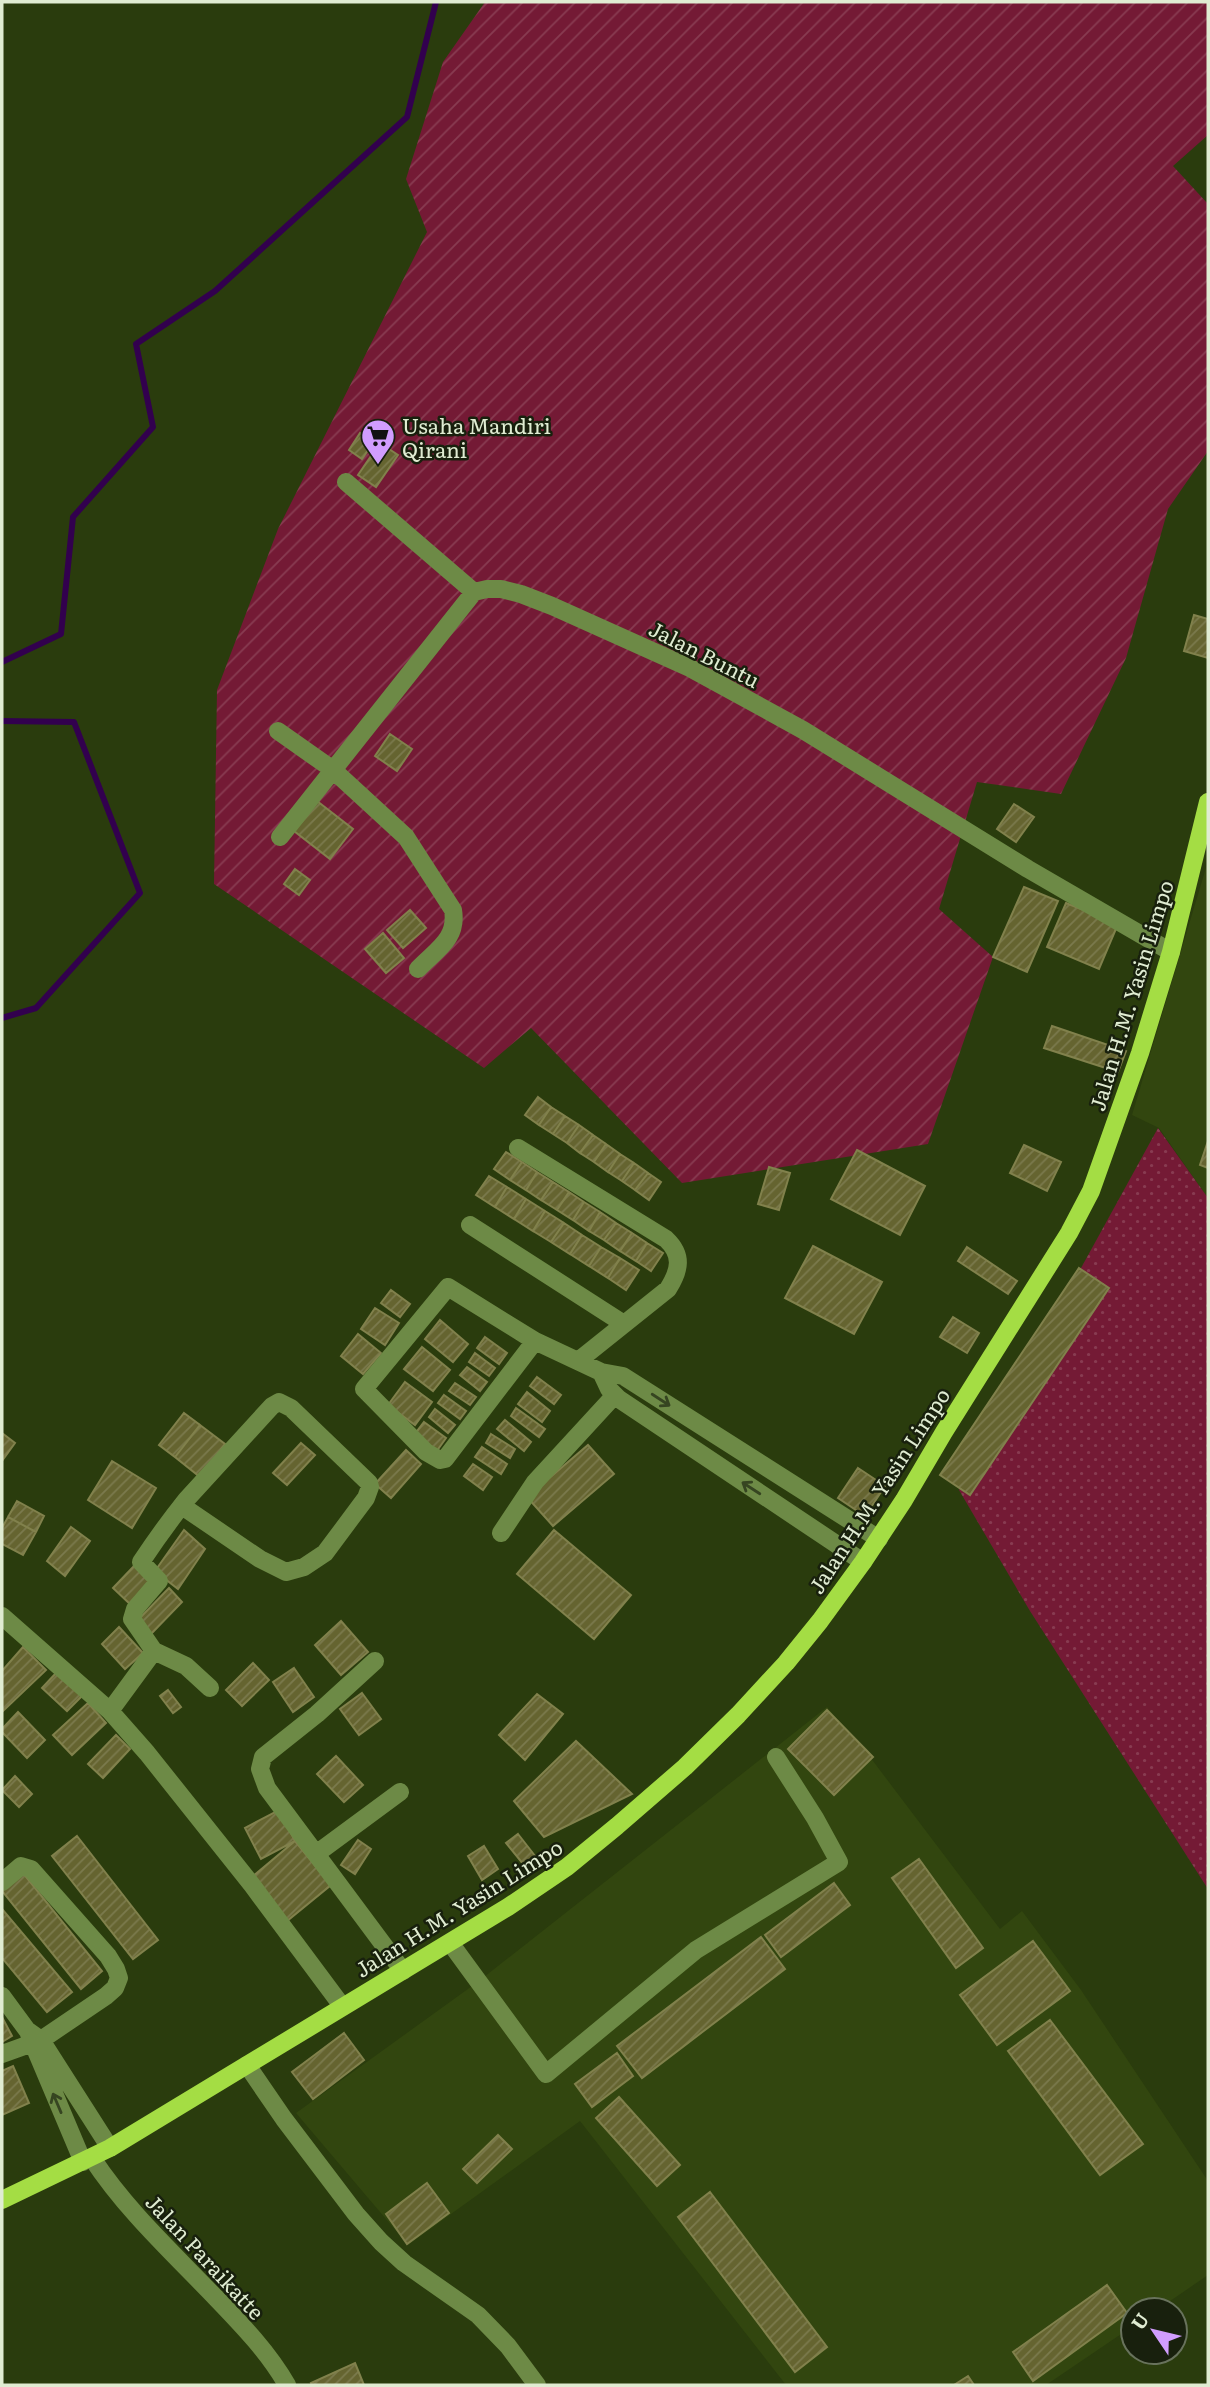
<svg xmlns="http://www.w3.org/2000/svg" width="1210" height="2387" font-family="Literata,serif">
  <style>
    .built { fill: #32460f }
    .grass { fill: url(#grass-dots) }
    .garden { fill: url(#garden-furrows) }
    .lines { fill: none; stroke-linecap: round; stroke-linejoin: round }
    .stream { stroke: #32004e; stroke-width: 6 }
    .building { fill: url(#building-hatch); stroke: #81814c; stroke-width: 2 }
    .minor { stroke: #6d8a46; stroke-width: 18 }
    .major { stroke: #a4dd44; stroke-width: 18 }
    .oneway { stroke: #364521 }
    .labels { text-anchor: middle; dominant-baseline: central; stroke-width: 5; stroke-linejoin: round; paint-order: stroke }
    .poi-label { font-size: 21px; fill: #e0ecd2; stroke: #18200d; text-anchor: start }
    .street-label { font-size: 21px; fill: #e0ecd2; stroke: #18200d }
  </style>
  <defs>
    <pattern id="grass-dots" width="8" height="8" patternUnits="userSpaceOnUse" patternTransform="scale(1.75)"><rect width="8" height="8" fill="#741a35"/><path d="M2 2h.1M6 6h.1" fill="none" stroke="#883b51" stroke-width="1.8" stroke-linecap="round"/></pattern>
    <pattern id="garden-furrows" width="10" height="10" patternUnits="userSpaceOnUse" patternTransform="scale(1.75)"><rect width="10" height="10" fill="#741a35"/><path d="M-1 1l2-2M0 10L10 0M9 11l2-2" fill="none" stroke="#883b51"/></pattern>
    <pattern id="building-hatch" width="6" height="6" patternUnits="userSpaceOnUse" patternTransform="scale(1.75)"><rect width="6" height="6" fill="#656430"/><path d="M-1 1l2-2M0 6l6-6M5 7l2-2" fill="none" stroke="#7b7a4d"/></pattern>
  </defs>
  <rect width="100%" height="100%" fill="#2a3c0d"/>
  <path class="built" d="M1208,861V1198L1159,1128L1132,1115Z
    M827,1707L873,1761L1000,1929L1022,1911L1081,1990L1208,2181V2275L1157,2310H1133V2326L1046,2385H786L580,2121L408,2245L296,2113L479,1981Z"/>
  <path class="grass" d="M1158,1128L1208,1198V1889L1030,1611L959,1490Z"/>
  <path class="garden" d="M485,2H1208V135L1173,166L1208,204V451L1168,509L1126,658L1061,794L977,782L939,909L993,957L928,1144L682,1183L531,1028L484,1068L214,884L217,690L278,529L427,232L406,179L443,62Z"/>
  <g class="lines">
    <path class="stream" d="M2,662L61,634L73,517L153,427L136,344L215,291L407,117L436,2
      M2,721L74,722L140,893L36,1008L2,1018"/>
  </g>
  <path class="building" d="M360,433L373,443L362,459L349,450Z
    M380,443L398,455L376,487L358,475Z
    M1194,615L1208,619V658L1184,651Z
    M390,734L412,749L397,771L375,756Z
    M317,801L353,829L330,859L294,831Z
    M1014,804L1034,817L1016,842L997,829Z
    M295,869L310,880L299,895L284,884Z
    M1024,887L1058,901L1027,972L993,957Z
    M1066,903L1118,924L1099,969L1047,947Z
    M410,910L426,928L403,948L387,930Z
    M383,933L404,958L386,973L365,949Z
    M1052,1026L1126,1051L1118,1072L1044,1048Z
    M538,1097L551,1107L539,1125L525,1115Z
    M551,1107L565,1116L553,1134L539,1125Z
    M565,1116L579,1125L567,1143L553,1134Z
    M579,1125L593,1135L580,1153L567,1143Z
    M593,1135L606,1144L594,1162L580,1153Z
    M1208,1141V1168L1200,1165Z
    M606,1144L620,1154L608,1172L594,1162Z
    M1024,1145L1061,1162L1047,1191L1010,1173Z
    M857,1150L925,1186L900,1235L831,1199Z
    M506,1152L522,1162L510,1180L494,1169Z
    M620,1154L634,1163L622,1181L608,1172Z
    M522,1162L537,1172L526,1190L510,1180Z
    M634,1163L648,1173L635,1190L622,1181Z
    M769,1167L790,1173L779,1210L758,1204Z
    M537,1172L553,1182L541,1200L526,1190Z
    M648,1173L661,1182L649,1200L635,1190Z
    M489,1176L507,1187L495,1207L476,1195Z
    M553,1182L569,1192L557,1210L541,1200Z
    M507,1187L526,1199L514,1219L495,1207Z
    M569,1192L584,1202L573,1220L557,1210Z
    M526,1199L545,1211L533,1231L514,1219Z
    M584,1202L600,1212L589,1231L573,1220Z
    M545,1211L564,1223L551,1242L533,1231Z
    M600,1212L616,1223L604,1240L589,1231Z
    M564,1223L582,1235L570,1254L551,1242Z
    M616,1223L632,1233L620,1251L604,1240Z
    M632,1233L647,1243L636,1261L620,1251Z
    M582,1235L601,1247L589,1266L570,1254Z
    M647,1243L663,1253L651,1271L636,1261Z
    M813,1246L882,1282L854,1334L785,1298Z
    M601,1247L620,1258L608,1278L589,1266Z
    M967,1247L1017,1281L1008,1294L958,1261Z
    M620,1258L639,1270L626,1290L608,1278Z
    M1079,1268L1109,1288L970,1495L940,1475Z
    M391,1290L410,1304L400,1317L381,1303Z
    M375,1308L399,1323L385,1345L361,1329Z
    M953,1317L979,1333L967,1353L940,1337Z
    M440,1320L468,1344L453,1362L425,1339Z
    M358,1334L381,1353L363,1374L341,1356Z
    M485,1337L507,1353L499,1364L477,1348Z
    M422,1347L450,1370L433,1391L404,1369Z
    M475,1353L495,1368L489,1376L469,1362Z
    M467,1367L487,1382L480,1391L460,1375Z
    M537,1377L561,1395L554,1404L530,1386Z
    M405,1382L432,1402L415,1425L388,1405Z
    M455,1383L476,1397L470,1405L449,1391Z
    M527,1392L550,1411L542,1422L518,1404Z
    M444,1395L466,1411L460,1419L438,1403Z
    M516,1408L545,1429L539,1437L511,1416Z
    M435,1409L455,1425L448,1433L429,1417Z
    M184,1413L200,1425L175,1457L159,1445Z
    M505,1420L531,1442L524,1451L497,1429Z
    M424,1422L446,1438L436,1452L414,1435Z
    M200,1425L225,1444L200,1477L175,1457Z
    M2,1433L15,1443L2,1461Z
    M491,1434L515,1449L510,1458L486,1443Z
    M301,1443L315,1455L287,1485L273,1473Z
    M588,1445L614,1474L553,1526L527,1497Z
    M482,1447L507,1464L501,1474L475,1457Z
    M406,1450L421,1464L391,1498L375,1484Z
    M112,1461L156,1488L132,1528L88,1500Z
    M473,1464L492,1477L483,1490L464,1476Z
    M858,1468L885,1486L865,1516L838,1498Z
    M17,1501L44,1516L36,1532L8,1517Z
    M8,1517L36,1532L23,1555L2,1544V1528Z
    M71,1527L90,1541L65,1576L47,1561Z
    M184,1530L205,1549L178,1589L155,1571Z
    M554,1530L631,1595L594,1639L517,1574Z
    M136,1564L154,1580L131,1605L113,1588Z
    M169,1588L182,1602L149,1636L135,1623Z
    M341,1621L368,1652L341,1675L315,1645Z
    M119,1627L143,1653L125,1669L102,1644Z
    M23,1647L46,1670L2,1712V1671Z
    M253,1663L269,1680L242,1706L226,1690Z
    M294,1668L314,1697L293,1712L273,1682Z
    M57,1672L82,1696L67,1711L42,1688Z
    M168,1690L181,1707L173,1713L160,1696Z
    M362,1693L381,1719L359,1735L340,1709Z
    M537,1694L563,1714L525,1760L499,1735Z
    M88,1703L106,1723L72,1755L53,1735Z
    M827,1710L873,1757L834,1795L788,1749Z
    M18,1712L45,1740L27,1758L2,1732V1729Z
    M116,1735L130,1749L103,1778L88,1764Z
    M576,1741L632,1794L544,1837L514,1801Z
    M336,1756L363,1785L344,1802L317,1774Z
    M15,1776L32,1794L19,1807L2,1790Z
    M279,1810L295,1841L261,1859L245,1828Z
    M518,1834L539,1861L528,1870L506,1843Z
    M77,1836L158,1940L133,1959L52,1856Z
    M358,1840L371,1849L355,1874L341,1865Z
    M295,1841L331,1885L287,1921L252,1877Z
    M484,1846L498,1869L482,1880L468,1856Z
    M919,1859L983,1948L956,1968L892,1878Z
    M23,1873L102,1971L81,1989L2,1891Z
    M834,1883L850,1905L781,1957L765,1935Z
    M2,1909L72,1992L47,2012L2,1958Z
    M761,1937L785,1969L642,2078L617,2046Z
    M1033,1941L1070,1991L997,2045L960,1995Z
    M2,2017L12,2036L2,2042Z
    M1050,2020L1143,2144L1100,2175L1008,2051Z
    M344,2033L364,2060L313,2099L292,2072Z
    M617,2053L633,2076L592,2107L575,2084Z
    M13,2066L29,2103L2,2115V2071Z
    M619,2097L680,2165L657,2186L596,2118Z
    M498,2135L512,2149L477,2183L463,2169Z
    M427,2183L449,2213L407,2244L386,2214Z
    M710,2192L827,2347L795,2372L678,2217Z
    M1107,2285L1127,2313L1033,2381L1013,2352Z
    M355,2363L364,2385H312L311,2383Z
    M968,2376L974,2385H954Z"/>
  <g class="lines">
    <path class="minor" d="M346,482L474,592
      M278,731L332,769L406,837L453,910C458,939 436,950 418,969
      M280,837L474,592L487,589H501L521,594L552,606L690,668L803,730L1028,869L1171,952
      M518,1148L666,1239C683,1255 680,1270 668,1289L578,1361
      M470,1225L624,1324
      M535,1341L445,1459L440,1460L426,1452L364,1389L448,1287L535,1341L601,1372L623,1376L879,1539
      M601,1372L609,1389L619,1399L863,1562
      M501,1533L535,1482L615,1395
      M2,1616L110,1711L147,1753L252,1885L342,2006
      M154,1651L132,1619L135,1609L159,1581L141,1562C155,1541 170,1520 186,1500L272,1406L279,1402L291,1408L369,1483L370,1487L366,1498L325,1553L304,1567L286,1572L260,1559L182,1506
      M375,1661L317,1714L263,1757L260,1769L267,1788L403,1971
      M110,1711L154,1651L186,1666L210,1688
      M316,1854L400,1792
      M2,1882L21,1866L31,1869L108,1956L116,1969L119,1978L115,1988L106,1996L41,2040L2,2054
      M451,1944L546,2074L696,1950L839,1862L815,1818L776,1757
      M2,1996L27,2030L41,2040L110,2148
      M29,2034L83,2162
      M247,2065L284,2119L356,2214L381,2242L404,2263L478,2315L508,2346L537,2385
      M92,2158C126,2210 173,2253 216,2298C242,2325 269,2353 287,2385"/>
    <path class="major" d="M2,2200L110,2148L508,1907L567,1867L617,1826L685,1767L738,1715L786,1663L820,1621L863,1562L904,1500L944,1432L1069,1233L1091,1191L1140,1053L1171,952L1208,802"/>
  </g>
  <defs><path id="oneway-shaft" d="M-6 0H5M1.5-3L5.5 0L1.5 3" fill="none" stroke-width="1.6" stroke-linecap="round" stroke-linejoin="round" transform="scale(1.75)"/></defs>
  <g class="oneway">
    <use href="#oneway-shaft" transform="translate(661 1400) rotate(33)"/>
    <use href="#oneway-shaft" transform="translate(751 1488) rotate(-147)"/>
    <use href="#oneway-shaft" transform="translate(57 2103) rotate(-113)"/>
  </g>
  <defs>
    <g id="supermarket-pin" transform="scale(1.75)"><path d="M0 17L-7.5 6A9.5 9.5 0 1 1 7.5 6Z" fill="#d19dfe" stroke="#18200d"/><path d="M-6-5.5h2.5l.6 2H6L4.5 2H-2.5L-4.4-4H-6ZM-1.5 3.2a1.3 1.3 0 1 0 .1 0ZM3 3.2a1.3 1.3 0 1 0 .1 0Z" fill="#111"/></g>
  </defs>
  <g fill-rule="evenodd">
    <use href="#supermarket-pin" x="378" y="436"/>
  </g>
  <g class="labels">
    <g class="poi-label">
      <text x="402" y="424">Usaha Mandiri<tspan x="402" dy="24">Qirani</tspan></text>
    </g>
    <g class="street-label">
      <text transform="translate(705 653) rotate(27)">Jalan Buntu</text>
      <text transform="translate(1130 995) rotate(-73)">Jalan H.M. Yasin Limpo</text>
      <text transform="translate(878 1490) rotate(-57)">Jalan H.M. Yasin Limpo</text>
      <text transform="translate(458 1907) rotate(-32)">Jalan H.M. Yasin Limpo</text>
      <text transform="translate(206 2256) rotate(47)">Jalan Paraikatte</text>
    </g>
  </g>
  <rect width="1210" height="2387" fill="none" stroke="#e0ecd2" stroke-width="7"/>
  <g transform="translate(1154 2331) rotate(305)"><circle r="33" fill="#18200d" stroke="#68725c" stroke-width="2"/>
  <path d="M0-5L12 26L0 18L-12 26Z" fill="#d19dfe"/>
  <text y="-10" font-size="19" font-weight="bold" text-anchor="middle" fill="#e0ecd2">U</text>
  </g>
</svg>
